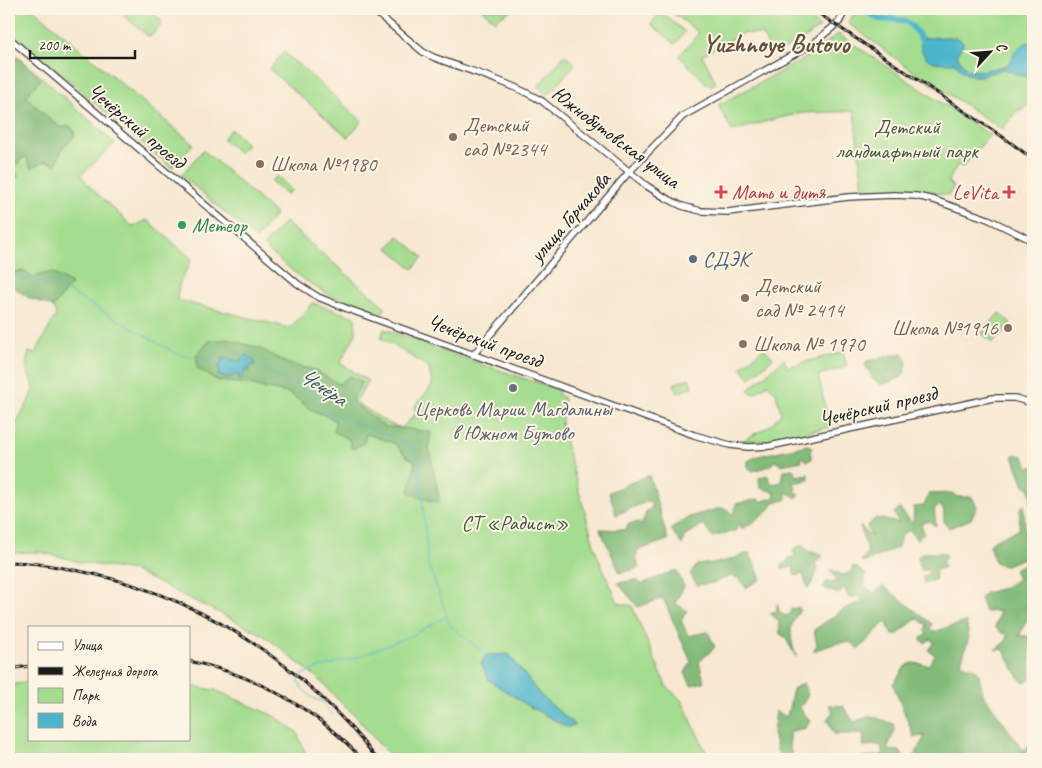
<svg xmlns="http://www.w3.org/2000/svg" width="1042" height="768" font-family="Caveat,sans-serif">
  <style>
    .green { fill: #a4dd8f; stroke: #607c56; fill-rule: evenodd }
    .forest { fill: #83bc7a; stroke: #506c4b }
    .water { fill: #4db5cb; stroke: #346874 }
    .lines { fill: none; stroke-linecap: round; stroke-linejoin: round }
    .stream { stroke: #4db5cb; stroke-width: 1 }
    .river { stroke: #4db5cb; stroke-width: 6 }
    .secondary-casing { stroke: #3d3b37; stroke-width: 8 }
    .secondary { stroke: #fff; stroke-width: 5.5 }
    .rail-casing { stroke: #1c1c1c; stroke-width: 3 }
    .rail { stroke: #fcf5e5; stroke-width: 1; stroke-dasharray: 4; stroke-linecap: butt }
    .education-dot { fill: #8d6e63; stroke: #fcf5e5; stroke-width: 2 }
    .health-dot { fill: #e0444e; stroke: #fcf5e5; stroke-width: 2 }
    .leisure-dot { fill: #2e9e5b; stroke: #fcf5e5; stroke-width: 2 }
    .service-dot { fill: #5c6f8a; stroke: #fcf5e5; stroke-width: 2 }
    .worship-dot { fill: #6b7280; stroke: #fcf5e5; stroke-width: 2 }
    .labels { text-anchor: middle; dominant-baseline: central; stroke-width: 4; stroke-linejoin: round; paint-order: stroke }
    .education-label { font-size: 21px; fill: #785e54; stroke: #fcf5e5; text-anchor: start }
    .street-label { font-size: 21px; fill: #1c1c1c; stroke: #fcf5e5 }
    .park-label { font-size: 21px; fill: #45563e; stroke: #fcf5e5 }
    .health-label { font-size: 21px; fill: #be3a42; stroke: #fcf5e5; text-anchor: start }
    .leisure-label { font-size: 21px; fill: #27864d; stroke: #fcf5e5; text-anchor: start }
    .service-label { font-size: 21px; fill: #4e5e75; stroke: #fcf5e5; text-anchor: start }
    .worship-label { font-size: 21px; fill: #5b616d; stroke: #fcf5e5 }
    .water-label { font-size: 22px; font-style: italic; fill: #305962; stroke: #fcf5e5 }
    .district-label { font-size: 26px; font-weight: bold; fill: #5f513e; stroke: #fcf5e5 }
  </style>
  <rect width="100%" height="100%" fill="#fcf5e5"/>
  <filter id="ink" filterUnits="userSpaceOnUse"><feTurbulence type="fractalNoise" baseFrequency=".02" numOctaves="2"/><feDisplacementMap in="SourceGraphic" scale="10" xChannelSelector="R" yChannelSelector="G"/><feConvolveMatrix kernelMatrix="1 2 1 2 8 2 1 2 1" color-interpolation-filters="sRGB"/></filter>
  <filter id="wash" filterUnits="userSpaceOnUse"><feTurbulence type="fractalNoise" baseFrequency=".0096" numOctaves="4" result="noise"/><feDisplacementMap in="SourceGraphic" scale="20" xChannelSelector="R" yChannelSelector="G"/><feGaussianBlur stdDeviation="1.12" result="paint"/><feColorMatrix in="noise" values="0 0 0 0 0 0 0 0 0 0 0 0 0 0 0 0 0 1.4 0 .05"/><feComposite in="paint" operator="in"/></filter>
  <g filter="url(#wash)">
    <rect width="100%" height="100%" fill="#f8e8d1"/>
    <path class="green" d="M9,9H33L193,144L172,168L9,30Z
      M116,9H148L161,20V25L152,35L148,36Z
      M481,9H513L501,16L496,21Z
      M666,9H796L820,27L800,42L793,44L775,55L774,54L761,34L743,33L702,55L716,82L710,87L679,56L699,33L676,15Z
      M857,9H1033V102L1016,112L1002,129L914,72L848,23Z
      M661,12L685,32L675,44L651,24Z
      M838,34L990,135L963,167L957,165L948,182L954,187L948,195L912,189H863L854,111L802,113L779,118L732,131L718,105L804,59Z
      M9,48L115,143L81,175L90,187L133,227L147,220L192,259L179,284L177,300L290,328L313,303L355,317L356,333L340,363L368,381L356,402L389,424L402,428L417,412L413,408L432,386L429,367L381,338L384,329L448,353L559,390L558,395L564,398L561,427L597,555L618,603L632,606L666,686L682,701L709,759H394L379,744L355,715L342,704L319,679L288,655L282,649L260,633L134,571L79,562L62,557L38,552L9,553V434L28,403L34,386C27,371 24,369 29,352L35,354L56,315L53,307L71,284L34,277L24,271L15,272L9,267V180L17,177L14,169L22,158L26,157L56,164L63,147L74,137V130L69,126L62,128L54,123L27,98L12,59L9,62ZM509,654L540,695L575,725L567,727L525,704L489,680Z
      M284,52L362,121L348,137L269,69Z
      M565,55L575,64L548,95L538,87Z
      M231,129L247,144L239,153L223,139Z
      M203,150L276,214L256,239L181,175Z
      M277,176L292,190L286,195L271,181Z
      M285,222L384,306L385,308L383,312L381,313C360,306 338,300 319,289C300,279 280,260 263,246Z
      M398,236L423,257L413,269L388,248Z
      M999,313L1011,323L993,343L982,333Z
      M764,348L773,358L750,378L741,367Z
      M843,352L847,367L818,375L830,427L766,441H742L771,425L781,413L776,393L768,384L754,394L748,390L784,359L787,367Z
      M689,378L692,387L677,393L674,384Z
      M29,682V739H189V686L215,690L276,717L297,732L306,755L304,759H9V685Z"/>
    <path class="forest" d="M12,59H19L41,79L26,96L27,98L54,123L62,128L69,126L74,130V137L63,147L56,164L46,161L31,168L26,157L22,158L14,169L18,177L9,180V62Z
      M9,267L15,272L24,271L34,277L51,272L71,284L53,307L29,298L9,284Z
      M228,339L261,349L288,364L314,370L339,384L350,376L362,382L352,401L385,427L402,428L431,432L429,447L440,503L420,498L409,492L413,477L415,461L407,457L394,443L366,434L364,443L352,449L349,439L334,432L335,420L312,410L289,393L267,389L250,384L218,381L197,368V354L209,341Z
      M903,353C909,364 907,367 902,377L882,385L873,380L865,364L867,361Z
      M808,445L812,447L810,452L812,459L806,461L805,458H801L802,461L781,465L775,461L770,466L752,471L748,468V461L758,456Z
      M1015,454L1023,456L1030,468L1033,466V523L1032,524L1030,489L1024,485L1013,456Z
      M793,469L797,476L808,474L809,480L792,483L796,486L795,492L800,494L797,498L786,492V500L774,502C770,513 752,523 742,529L740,523L735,531L712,537L703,524L684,537L682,545L671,529L689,517L721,508L728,510L733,515L736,504L759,499L760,502L775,497L774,492L760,488L759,478L767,475L772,484L782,482L784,470Z
      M649,475L668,540L638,550L636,556L639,568L620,573L600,529L625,530L629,524L639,522L642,525L646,512L652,507L650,500L616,515L609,492Z
      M952,493L957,497H972L977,507L971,519L949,528L944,521V511L940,505L934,510L936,526L928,521L921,524L924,533L917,540L910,530L902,534L898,547L866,562L861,561L868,553L860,526L872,537L867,526L876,518L899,523L894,513L899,508L913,524L914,507L924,506L929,494Z
      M1024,505L1026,557L1004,566L995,562L989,545L994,540L1019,530L1020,508Z
      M802,544L809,552H817L823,556L815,563L818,569L814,579L808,589L803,574L795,576L793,566L782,570V565L788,561L789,558L795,556L793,550Z
      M749,553L755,564L761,579L746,588L738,578L731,576L713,583L697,585L690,574L697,565L722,562Z
      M922,553H941L947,555L942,563L944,567L935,571L936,579L924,584L923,577L930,572L929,570H921L918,557Z
      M1033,559V600L1032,591L1027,592V621L1019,636H1029L1031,679L1024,682L1021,681L1003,649L995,650L1007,640L1006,632L1003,634L995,627L1000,611L985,612L980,598L985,593L1004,588L1018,579L1014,569L1022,565H1032Z
      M853,566L866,574L864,586L874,593L883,586L932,624L930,628L933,632L966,622L969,637L961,663L978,671L983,694L1023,750L1032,746L1033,759H915L914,757L925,736L914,737L893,684L905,667L912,663L929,665L935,655L928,650L934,643L931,639L924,643L920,639L927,634L925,631L927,625L917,618L897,635H892L886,621L859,649L850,642L837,643L813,651L817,645L814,630L844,609L863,601L858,596L849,598L844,587L839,594L823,588L826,582H838L830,569L842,575L850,573Z
      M676,570L684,586L675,603L687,611L681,620L688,636L708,632L715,647L699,662L704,682L691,685L685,673L691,662L663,598L638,607L618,583L636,580L642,584Z
      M777,603L780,613L786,616L791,613L790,610L798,607L800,610C787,628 790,636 796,657L785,637L780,634L779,622L770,613L777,611Z
      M803,683L808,695L800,708L810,721L806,728L791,731L789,746L793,759H778L779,756L773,734L776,711L787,717L793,689Z
      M829,705L843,706L854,722L871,716L894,724L895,729L887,750L900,751L904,758V759L855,758L883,755L881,745L863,746L864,734H834L827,719L833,712Z"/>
    <path class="water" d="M948,37C955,37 960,38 964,43L957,54L960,61L968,70L981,71L1008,65C1014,53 1019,43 1033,42V64L1027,76H1020L1007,70L1003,69L982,76H974L964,73L955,63C942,62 928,66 922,51C920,46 920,43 921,38Z
      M247,355L253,360L255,364L250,366L249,373L248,369L245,370L243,378L240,380L238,374L227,378L218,376L220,371L218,369L220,363H222V358L239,361Z
      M508,654L540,695L575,725L567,727L525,704L489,680L481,663L486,655Z"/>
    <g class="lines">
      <path class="stream" d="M9,274C19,277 28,278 37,284L45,280L54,283L175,353L187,357H204L220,364
        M254,364L300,387L325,411L407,443L419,461L428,563L450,625L486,655
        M302,675L313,670L360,656L413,635L447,616
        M298,680L302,688L311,697L323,702L332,714"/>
      <path class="river" d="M869,12C880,26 893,15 907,22C915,27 919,36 924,44"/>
    </g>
  </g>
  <g filter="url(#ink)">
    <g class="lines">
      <g class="secondary-casing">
        <path id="secondary" d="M372,9L423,52L433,57C469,71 508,81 542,101L647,186L666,198L682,206L701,211L728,212L848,197L894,195L916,196L934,200L988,219L1033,241
          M9,38L298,284L318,297L348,309L664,424L694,435L730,445L748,447L770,446L817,436L993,398H1014L1033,403
          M473,355L629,172L683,116L814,43L839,22L846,9"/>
      </g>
      <use href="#secondary" class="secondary"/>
      <g class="rail-casing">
        <path id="rail" d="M812,9L1000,135L1033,159
          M9,562C29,562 49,565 69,569C192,591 301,660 377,759
          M189,661C256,675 316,709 362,759
          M9,669L29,666"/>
      </g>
      <use href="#rail" class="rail"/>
    </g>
  </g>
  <g class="education-dot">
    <circle cx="453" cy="137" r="5"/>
    <circle cx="260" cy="164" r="5"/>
    <circle cx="745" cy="298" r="5"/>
    <circle cx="1008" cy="328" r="5"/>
    <circle cx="743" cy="344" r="5"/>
  </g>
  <g class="health-dot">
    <path d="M718.5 184.5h5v5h5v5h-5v5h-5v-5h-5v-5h5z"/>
    <path d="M1006.5 184.5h5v5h5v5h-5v5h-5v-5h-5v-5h5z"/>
  </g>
  <circle class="leisure-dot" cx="182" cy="225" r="5"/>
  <circle class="service-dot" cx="693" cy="259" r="5"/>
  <circle class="worship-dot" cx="513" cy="388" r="5"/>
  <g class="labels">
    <g class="education-label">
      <text x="463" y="125">Детский<tspan x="463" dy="24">сад №2344</tspan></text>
      <text x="270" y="164">Школа №1980</text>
      <text x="755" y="286">Детский<tspan x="755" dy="24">сад № 2414</tspan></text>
      <text x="998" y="328" text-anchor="end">Школа №1916</text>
      <text x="753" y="344">Школа № 1970</text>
    </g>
    <g class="street-label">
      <text transform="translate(137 126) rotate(40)">Чечёрский проезд</text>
      <text transform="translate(616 137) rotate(37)">Южнобутовская улица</text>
      <text transform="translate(570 217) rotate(-49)">улица Горчакова</text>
      <text transform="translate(485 341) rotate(20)">Чечёрский проезд</text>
      <text transform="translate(878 406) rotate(-13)">Чечёрский проезд</text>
    </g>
    <g class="park-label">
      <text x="907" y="127">Детский<tspan x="907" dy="24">ландшафтный парк</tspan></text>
      <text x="515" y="523">СТ «Радист»</text>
    </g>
    <g class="health-label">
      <text x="732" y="192">Мать и дитя</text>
      <text x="998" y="192" text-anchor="end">LeVita</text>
    </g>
    <g class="leisure-label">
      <text x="192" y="225">Метеор</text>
    </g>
    <g class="service-label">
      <text x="703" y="259">СДЭК</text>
    </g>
    <g class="worship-label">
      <text x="513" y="409">Церковь Марии Магдалины<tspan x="513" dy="24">в Южном Бутово</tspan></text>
    </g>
    <g class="water-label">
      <text transform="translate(323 387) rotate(33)">Чечёра</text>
    </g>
    <g class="district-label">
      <text x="776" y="43">Yuzhnoye Butovo</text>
    </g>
  </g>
  <rect width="1042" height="768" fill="none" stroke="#fcf5e5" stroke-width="30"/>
  <rect x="28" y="626" width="162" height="115" fill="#fcf5e5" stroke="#a29e95"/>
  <rect x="38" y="642" width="25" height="8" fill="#ffffff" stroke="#a29e95"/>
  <text x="72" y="650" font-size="15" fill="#1c1c1c">Улица</text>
  <rect x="38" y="667" width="25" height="8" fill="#1c1c1c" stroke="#a29e95"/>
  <text x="72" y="676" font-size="15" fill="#1c1c1c">Железная дорога</text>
  <rect x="38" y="688" width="25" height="15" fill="#a4dd8f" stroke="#a29e95"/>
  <text x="72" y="700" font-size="15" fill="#1c1c1c">Парк</text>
  <rect x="38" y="713" width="25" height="15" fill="#4db5cb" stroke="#a29e95"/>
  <text x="72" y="726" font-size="15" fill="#1c1c1c">Вода</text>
  <g transform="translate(990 52) rotate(64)" stroke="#fcf5e5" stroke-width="4" paint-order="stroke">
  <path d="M0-4L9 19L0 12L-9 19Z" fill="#1c1c1c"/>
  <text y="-8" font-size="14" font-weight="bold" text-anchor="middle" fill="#1c1c1c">С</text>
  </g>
  <path d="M30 50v8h105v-8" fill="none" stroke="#1c1c1c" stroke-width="2.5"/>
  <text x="38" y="50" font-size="15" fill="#1c1c1c" stroke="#fcf5e5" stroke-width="4" paint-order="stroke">200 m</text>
</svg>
